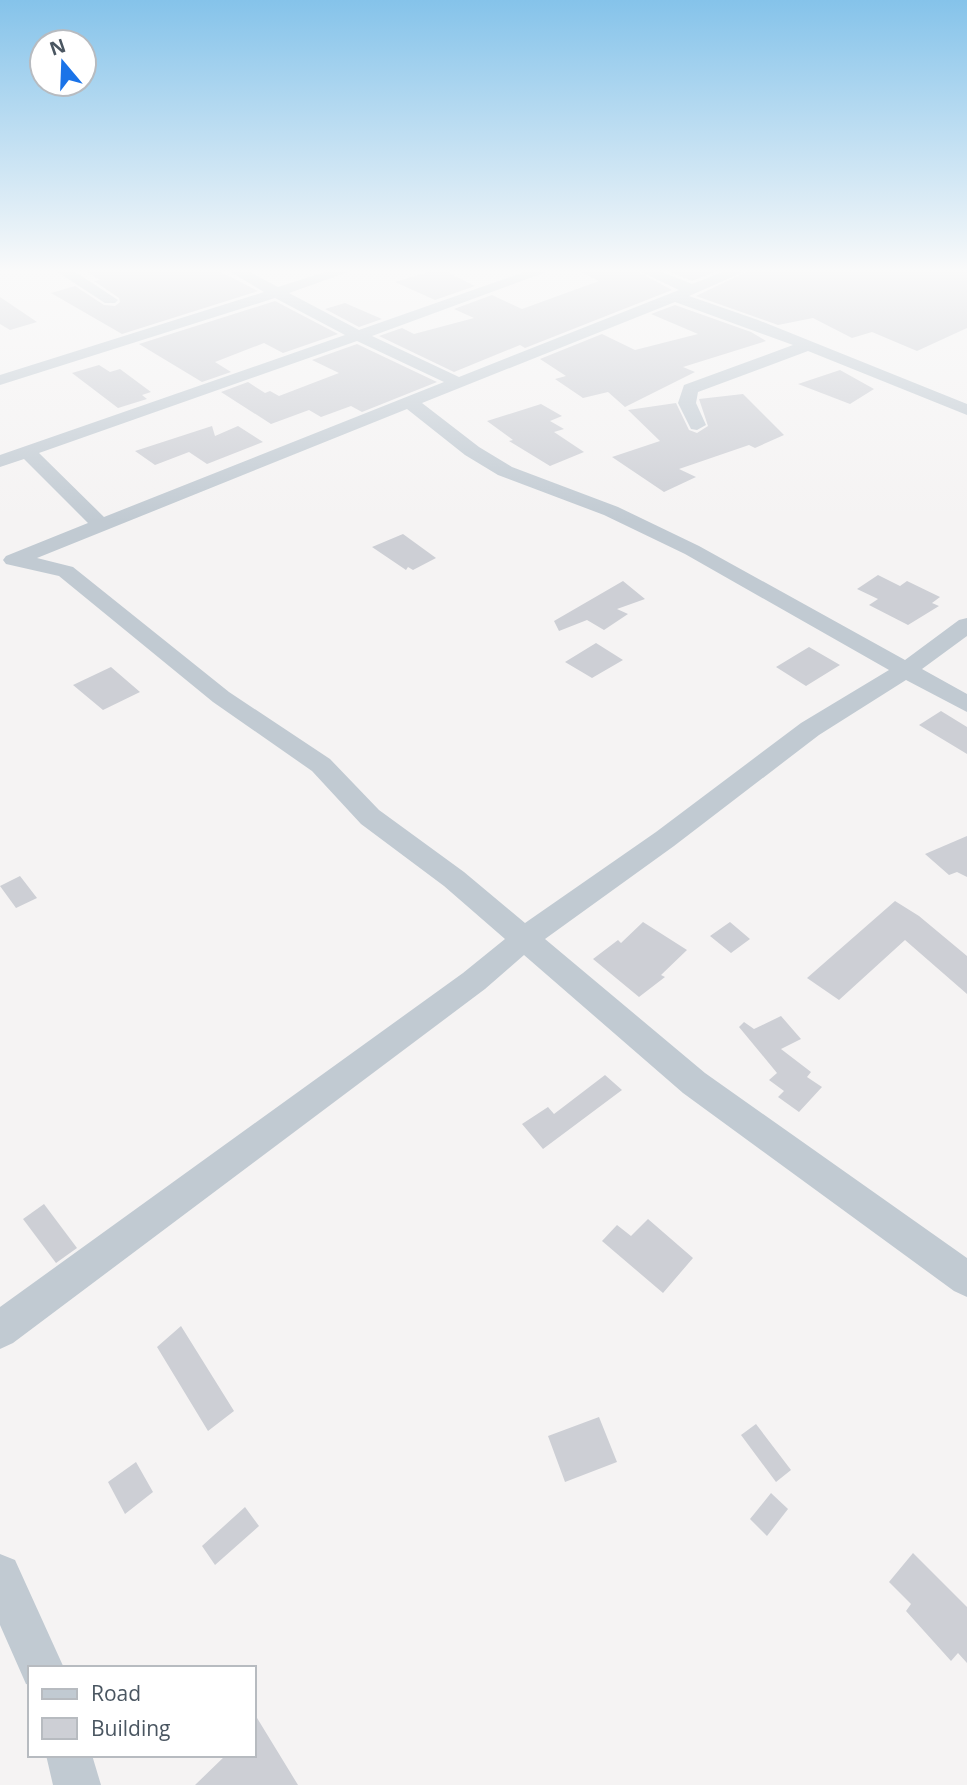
<svg xmlns="http://www.w3.org/2000/svg" width="967" height="1785" font-family="'Open Sans',sans-serif">
  <style>
    .building { fill: #cdcfd5 }
    .lines { fill: none; stroke-linecap: round; stroke-linejoin: round }
    .minor { fill: #c1cad2; fill-rule: evenodd }
  </style>
  <rect width="100%" height="100%" fill="#f5f3f3"/>
  <path class="building" d="M85,271H219L258,291L122,334L51,293L75,286L104,305L115,306L120,302L119,298L94,281L100,280Z
    M431,271H445L475,286L435,300L395,282Z
    M579,271H637L672,290L525,348L520,345L454,372L379,336L402,328L414,334L474,318L454,309L492,295L522,309L599,281Z
    M668,271H717L692,281Z
    M748,271H967V328L917,351L872,332L852,338L813,318L778,325L696,296Z
    M0,297L37,322L10,330L0,324Z
    M275,301L338,334L283,353L264,343L215,362L231,372L202,382L139,344Z
    M345,303L382,319L359,327L325,309Z
    M675,305L751,332L766,341L683,367L695,372L625,407L608,392L583,398L555,379L566,376L540,359L602,334L635,350L698,334L651,314Z
    M357,344L437,382L362,412L351,406L321,417L309,410L271,424L221,392L248,382L265,393L270,391L279,396L339,373L312,360Z
    M99,365L110,372L120,369L151,392L142,395L147,399L118,408L72,373Z
    M840,370L874,389L850,404L798,384Z
    M743,394L784,435L755,448L749,445L679,469L696,477L664,492L612,457L660,441L628,410L676,403L689,430L697,433L708,426L699,399Z
    M541,404L562,416L550,421L564,429L554,432L584,452L550,466L509,441L513,440L487,421Z
    M212,426L215,436L238,426L263,442L207,464L189,452L155,465L135,451Z
    M403,534L436,558L413,570L408,567L406,570L372,547Z
    M878,575L900,586L907,581L940,597L932,603L939,606L908,625L869,605L878,599L857,589Z
    M623,581L645,599L617,609L628,614L604,630L587,620L559,631L554,621Z
    M596,643L623,660L592,678L565,662Z
    M809,647L840,665L806,686L776,667Z
    M111,667L140,692L103,710L73,685Z
    M941,711L967,727V754L919,725Z
    M967,836V877L957,872L949,875L925,854Z
    M20,876L37,898L16,908L0,886Z
    M895,901L919,916L967,956V994L905,940L839,1000L807,978Z
    M643,922L687,950L661,975L665,977L639,997L593,959L618,940L621,943Z
    M730,922L750,939L731,953L710,936Z
    M781,1016L801,1039L781,1049L811,1072L807,1077L822,1087L799,1112L778,1097L784,1091L769,1080L777,1073L739,1027L744,1022L754,1029Z
    M605,1075L622,1090L543,1149L522,1124L548,1107L554,1114Z
    M44,1204L77,1248L56,1263L23,1219Z
    M648,1219L693,1258L663,1293L602,1241L617,1225L631,1236Z
    M181,1326L234,1411L208,1431L157,1347Z
    M599,1417L617,1462L565,1482L548,1436Z
    M756,1424L791,1470L776,1482L741,1435Z
    M136,1462L153,1492L125,1514L108,1482Z
    M771,1493L788,1509L767,1536L750,1519Z
    M245,1507L259,1526L215,1565L202,1546Z
    M913,1553L967,1607V1663L958,1653L951,1661L906,1611L911,1604L889,1582Z
    M254,1713L298,1785H195L226,1755H254Z"/>
  <g class="lines">
    <path class="minor" d="M56,271H74L118,300L115,303H105Z
      M229,271H248L278,287L328,271H351L289,293L359,330L527,271H549L372,336L459,377L679,290L639,271H660L692,284L725,271H746L689,296L758,320L967,404V415L808,351L698,392L696,403L706,425L697,430L691,429L678,403L684,385L793,345L675,302L422,403L479,447L512,467L618,507L699,546L905,660L959,620L967,618V636L922,669L967,694V712L906,680L819,735L674,846L545,939L705,1073L967,1258V1297L954,1291L683,1093L524,955L485,989L13,1343L0,1349V1307L463,973L505,939L444,886L361,824L312,771L213,702L59,576L6,564L3,560L6,556L88,523L24,459L0,467V455L345,335L275,298L0,385V375L264,292ZM357,341L444,382L104,517L39,453ZM407,409L465,455L498,475L604,515L685,554L889,670L801,723L656,832L525,923L464,872L379,810L330,759L229,692L73,567L37,558Z
      M0,1554L15,1560L64,1668H30V1685L26,1684L0,1625Z
      M46,1755H92L101,1785H53Z"/>
  </g>
  <linearGradient id="sky" x2="0" y2="1"><stop stop-color="#85c3ea"/><stop offset="0.52" stop-color="#fafafa"/><stop offset="1" stop-color="#fafafa" stop-opacity="0"/></linearGradient>
  <rect width="967" height="521" fill="url(#sky)"/>
  <rect x="28" y="1666" width="228" height="91" fill="#ffffff" stroke="#b7bbc0" stroke-width="2"/>
  <rect x="42" y="1689" width="35" height="10" fill="#c1cad2" stroke="#b7bbc0" stroke-width="2"/>
  <text x="91" y="1701" font-size="21" fill="#4a5661">Road</text>
  <rect x="42" y="1718" width="35" height="21" fill="#cdcfd5" stroke="#b7bbc0" stroke-width="2"/>
  <text x="91" y="1736" font-size="21" fill="#4a5661">Building</text>
  <g transform="translate(63 63) rotate(341)"><circle r="33" fill="#ffffff" stroke="#b7bbc0" stroke-width="2"/>
  <path d="M0-5L12 26L0 18L-12 26Z" fill="#1a73e8"/>
  <text y="-10" font-size="19" font-weight="bold" text-anchor="middle" fill="#4a5661">N</text>
  </g>
</svg>
